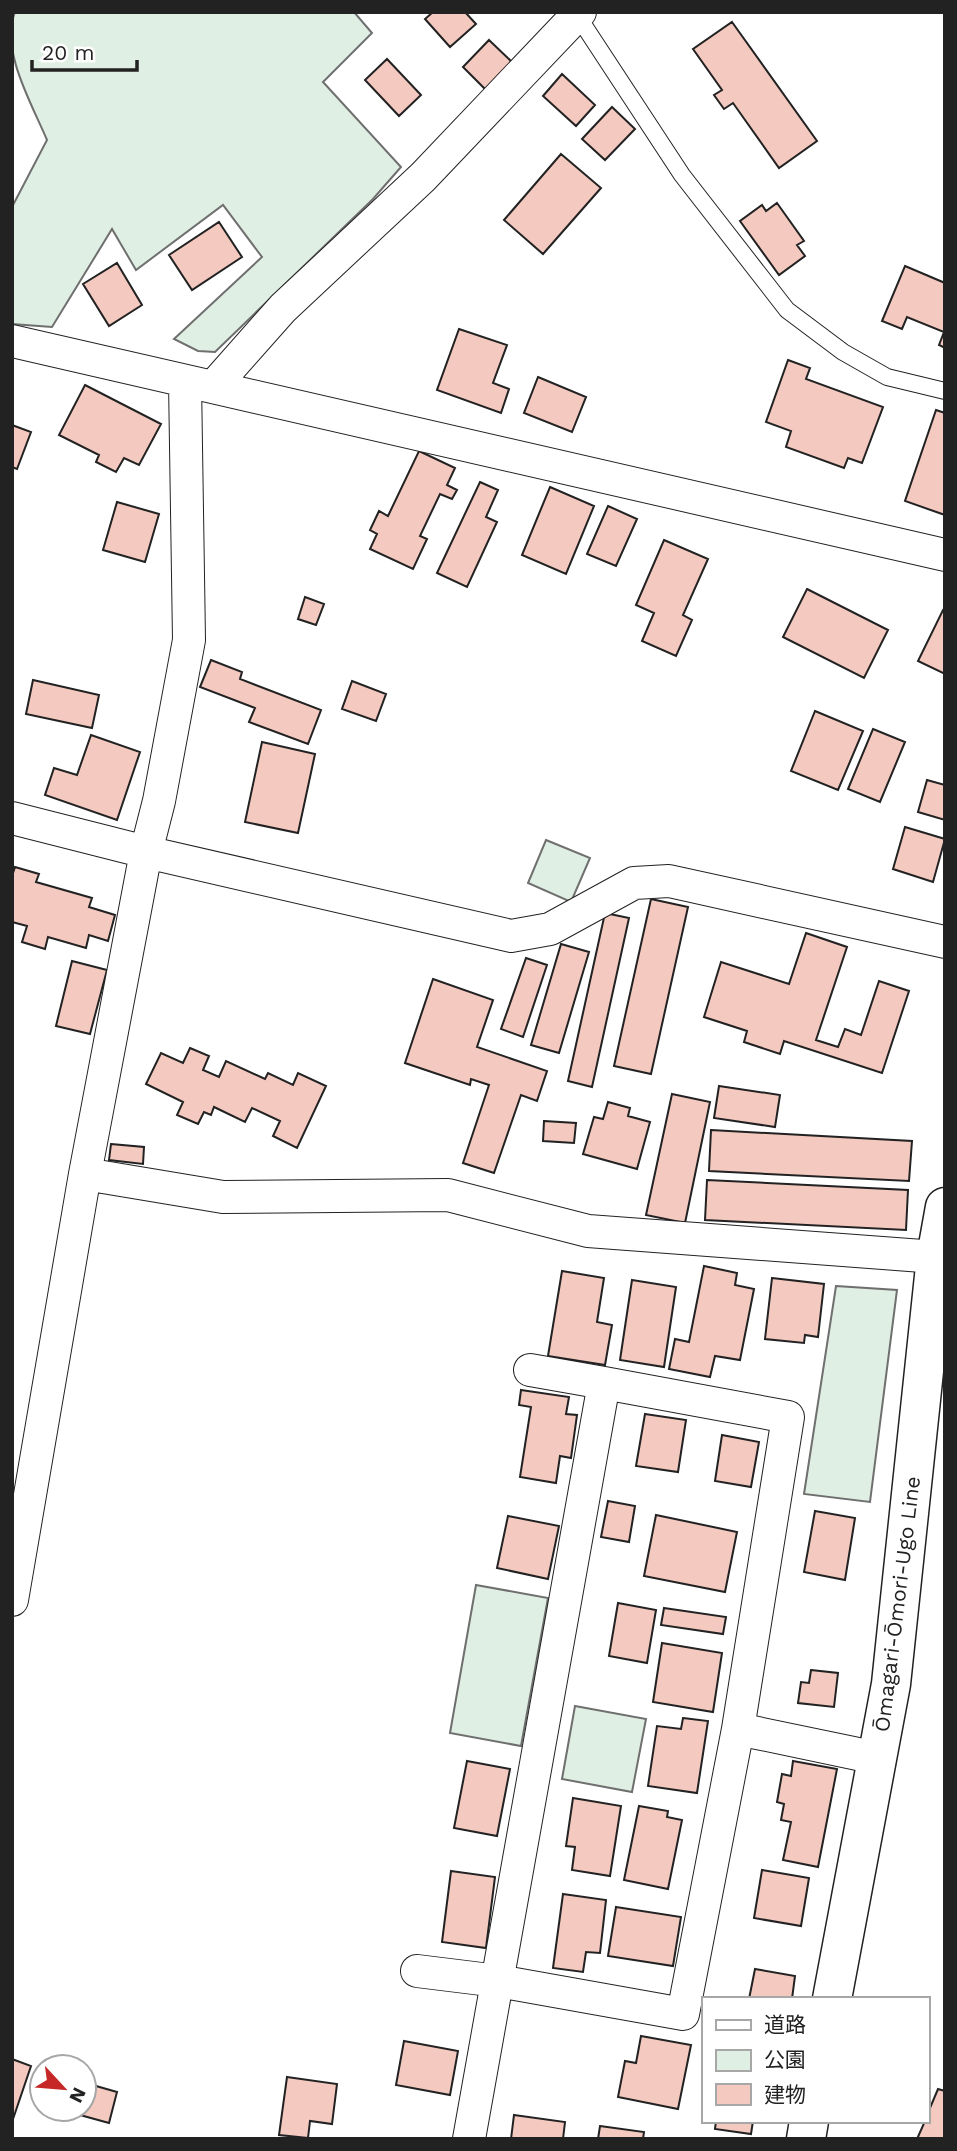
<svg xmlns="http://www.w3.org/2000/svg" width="957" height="2151" font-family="'Work Sans','Noto Sans JP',sans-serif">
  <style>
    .green { fill: #e0efe3; stroke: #6f6f6f; stroke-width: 2 }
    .building { fill: #f3c9c0; stroke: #222; stroke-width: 2 }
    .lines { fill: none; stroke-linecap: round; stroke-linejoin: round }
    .lane-casing { stroke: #222; stroke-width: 18 }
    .street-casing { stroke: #222; stroke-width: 34 }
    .primary-casing { stroke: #222; stroke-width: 41 }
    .lane { stroke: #fff; stroke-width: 16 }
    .street { stroke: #fff; stroke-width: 32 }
    .primary { stroke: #fff; stroke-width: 38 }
    .labels { text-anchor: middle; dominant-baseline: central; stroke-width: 5; stroke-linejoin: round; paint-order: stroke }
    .street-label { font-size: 21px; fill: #222; stroke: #fff }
  </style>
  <rect width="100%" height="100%" fill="#fff"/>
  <path class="green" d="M15,12H354L372,33L323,82L401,167L373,199L215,352L198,351L174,339L262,257L223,205L136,270L112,229L52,327L12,324V207L47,140C32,104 0,51 15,12Z
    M546,840L590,858L571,902L528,883Z
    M836,1286L897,1290L870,1502L804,1494Z
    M476,1585L548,1598L521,1746L450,1733Z
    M575,1706L646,1719L632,1792L562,1779Z"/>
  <path class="building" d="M433,12H465L476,24L450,47L425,19Z
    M732,22L817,141L779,168L733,103L724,109L714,95L722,90L693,49Z
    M489,40L513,63L486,90L463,67Z
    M387,59L421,95L399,116L365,80Z
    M562,74L595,105L576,126L543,96Z
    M612,107L635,129L605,160L582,139Z
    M561,154L601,188L543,254L504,220Z
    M777,203L804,241L797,245L805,256L779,275L740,221L762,205L766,211Z
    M219,222L242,257L192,290L169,255Z
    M117,263L142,305L109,326L83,284Z
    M905,266L945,283V348L939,345L944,332L907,317L902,329L882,321Z
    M459,329L507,345L493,383L509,389L501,413L437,390Z
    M788,360L810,368L806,379L883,407L862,463L848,458L844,468L786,447L791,431L766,422Z
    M538,377L586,397L572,432L524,413Z
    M85,385L161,424L139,465L124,458L116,472L96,462L99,455L59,435Z
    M936,410L945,413V515L905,501Z
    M12,425L31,432L17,469L12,467Z
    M419,451L455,468L447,485L457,490L452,499L440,494L420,536L427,539L413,569L370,549L377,534L370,530L379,511L388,516Z
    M480,482L498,490L486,517L497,522L467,587L437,573Z
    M550,487L594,506L566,574L522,555Z
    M117,502L159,514L145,562L103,550Z
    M608,506L637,519L616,566L587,554Z
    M664,540L708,559L683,615L692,620L676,656L642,641L654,613L636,605Z
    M807,589L888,630L864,678L783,637Z
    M305,597L324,604L316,625L298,619Z
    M943,610L945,611V674L918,661Z
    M211,660L242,672L240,679L321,710L308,744L249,722L255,708L200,687Z
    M33,680L99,695L92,728L26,714Z
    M352,681L386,694L376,721L342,709Z
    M815,711L863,731L838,790L791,771Z
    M873,729L905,742L880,802L848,789Z
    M91,735L140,752L117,820L45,795L54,768L77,775Z
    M262,742L315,754L298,833L245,822Z
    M927,780L945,785V820L918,812Z
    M905,827L945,839L933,882L893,869Z
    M15,867L39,874L36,882L92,898L89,907L115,915L108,941L89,935L86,948L48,937L45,949L22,942L27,926L12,922V876Z
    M651,899L688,907L651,1074L614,1066Z
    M605,913L629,918L592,1087L568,1081Z
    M806,933L847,947L816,1040L838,1047L845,1029L861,1035L879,981L909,991L882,1073L784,1041L780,1054L744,1042L747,1031L704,1017L721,962L789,984Z
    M561,944L589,952L559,1053L531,1045Z
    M526,958L547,965L523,1037L501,1029Z
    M72,961L107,970L90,1034L56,1026Z
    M433,979L493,1000L477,1047L547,1071L537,1101L521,1095L494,1173L463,1163L489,1085L471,1079L470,1085L405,1063Z
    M190,1048L209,1056L203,1070L219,1077L226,1061L265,1079L268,1073L293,1085L298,1073L326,1086L297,1148L273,1136L280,1121L252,1108L245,1122L214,1107L211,1115L204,1112L198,1124L177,1115L183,1102L146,1084L161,1053L183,1063Z
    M719,1086L780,1095L775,1127L714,1118Z
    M672,1094L710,1102L685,1223L646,1215Z
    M608,1102L630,1108L628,1116L650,1122L637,1169L583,1154L594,1117L603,1119Z
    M544,1121L576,1123L574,1143L543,1141Z
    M711,1130L912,1141L909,1181L709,1171Z
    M111,1144L144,1147L143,1164L109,1160Z
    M707,1180L908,1190L906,1230L705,1220Z
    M704,1266L737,1273L735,1285L754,1289L740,1360L715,1356L710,1377L669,1369L675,1339L689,1342Z
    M562,1271L604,1278L597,1322L612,1325L605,1365L548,1356Z
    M772,1278L824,1284L818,1337L805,1335L804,1343L765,1339Z
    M632,1280L676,1287L664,1367L620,1360Z
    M521,1390L569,1397L566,1414L577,1415L571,1458L560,1456L556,1483L520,1477L531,1407L519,1405Z
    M645,1414L686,1420L678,1472L636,1466Z
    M722,1435L759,1442L751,1487L715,1481Z
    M608,1501L635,1506L629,1542L601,1537Z
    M815,1511L855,1518L845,1580L804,1572Z
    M656,1515L737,1532L725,1592L644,1576Z
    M508,1516L559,1526L548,1579L497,1568Z
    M618,1603L656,1610L647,1663L609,1656Z
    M664,1608L726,1617L723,1634L661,1625Z
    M662,1643L722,1653L713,1712L653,1702Z
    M811,1670L838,1673L834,1707L798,1703L801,1682L809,1683Z
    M683,1718L708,1721L697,1793L648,1786L657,1726L681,1729Z
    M467,1761L510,1769L497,1836L454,1828Z
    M793,1761L837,1769L818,1867L783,1860L791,1822L781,1820L784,1804L777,1802L782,1774L791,1776Z
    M573,1798L621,1806L610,1876L572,1870L575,1847L566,1846Z
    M639,1806L668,1811L667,1817L682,1820L668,1889L624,1880Z
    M762,1870L809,1878L801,1926L754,1918Z
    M451,1871L495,1877L486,1948L442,1942Z
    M563,1894L606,1900L600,1953L586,1952L583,1972L553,1968Z
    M616,1907L681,1917L673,1966L608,1956Z
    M755,1969L795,1976L792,1999H749Z
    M641,2036L691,2045L678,2109L618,2097L625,2061L636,2063Z
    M404,2041L458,2051L450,2095L396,2085Z
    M12,2059L31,2066L12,2122Z
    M287,2077L337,2084L332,2124L310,2121L308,2138L279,2135Z
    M89,2084L117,2092L109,2123L80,2115L82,2109H84Z
    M938,2089L945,2091V2139H917L925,2121H927V2115Z
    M514,2115L565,2122L563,2139H511Z
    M716,2121H753L751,2134L715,2129Z
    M600,2126L644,2132L643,2139H598Z"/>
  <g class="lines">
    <g class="lane-casing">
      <path id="lane" d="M575,12L682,175L787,310L843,352L887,377L945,391"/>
    </g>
    <g class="street-casing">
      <path id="street" d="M12,341L945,555
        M213,387L283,308L423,177L580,12
        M12,818L146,852L511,936L550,929L634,883L669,881L945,942
        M85,1174L223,1197L448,1195L588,1231L936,1257
        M530,1370L604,1383
        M12,1600L85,1174L146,852L159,801L189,640L185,381
        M738,1729L877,1758
        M417,1971L498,1981L683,2014L738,1729L788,1417L604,1383L469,2139"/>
    </g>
    <g class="primary-casing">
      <path id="primary" d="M832,1999L891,1684L936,1257L945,1207
        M806,2139L809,2121"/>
    </g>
    <use href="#lane" class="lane"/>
    <use href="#street" class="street"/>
    <use href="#primary" class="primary"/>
  </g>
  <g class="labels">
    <g class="street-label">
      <text transform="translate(897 1604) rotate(-83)">Ōmagari-Ōmori-Ugo Line</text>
    </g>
  </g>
  <rect width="957" height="2151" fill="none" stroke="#222222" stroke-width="28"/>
  <rect x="702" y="1997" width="228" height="126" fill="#ffffff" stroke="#a7a7a7" stroke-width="2"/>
  <rect x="716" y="2020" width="35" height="10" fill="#ffffff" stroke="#a7a7a7" stroke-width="2"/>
  <text x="764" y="2032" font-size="21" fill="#222222">道路</text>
  <rect x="716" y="2050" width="35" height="21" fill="#e0efe3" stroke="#a7a7a7" stroke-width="2"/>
  <text x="764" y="2067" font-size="21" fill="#222222">公園</text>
  <rect x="716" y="2084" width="35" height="21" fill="#f3c9c0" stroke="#a7a7a7" stroke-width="2"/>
  <text x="764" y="2102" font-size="21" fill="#222222">建物</text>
  <g transform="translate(63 2088) rotate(116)"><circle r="33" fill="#ffffff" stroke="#a7a7a7" stroke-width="2"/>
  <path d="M0-5L12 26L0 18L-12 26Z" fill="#c62828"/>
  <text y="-10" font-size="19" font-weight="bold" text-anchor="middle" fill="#222222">N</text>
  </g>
  <path d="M32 60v10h105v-10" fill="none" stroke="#222222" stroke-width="3.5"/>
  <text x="42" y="60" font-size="21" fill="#222222" stroke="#ffffff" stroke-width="5" paint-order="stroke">20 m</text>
</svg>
